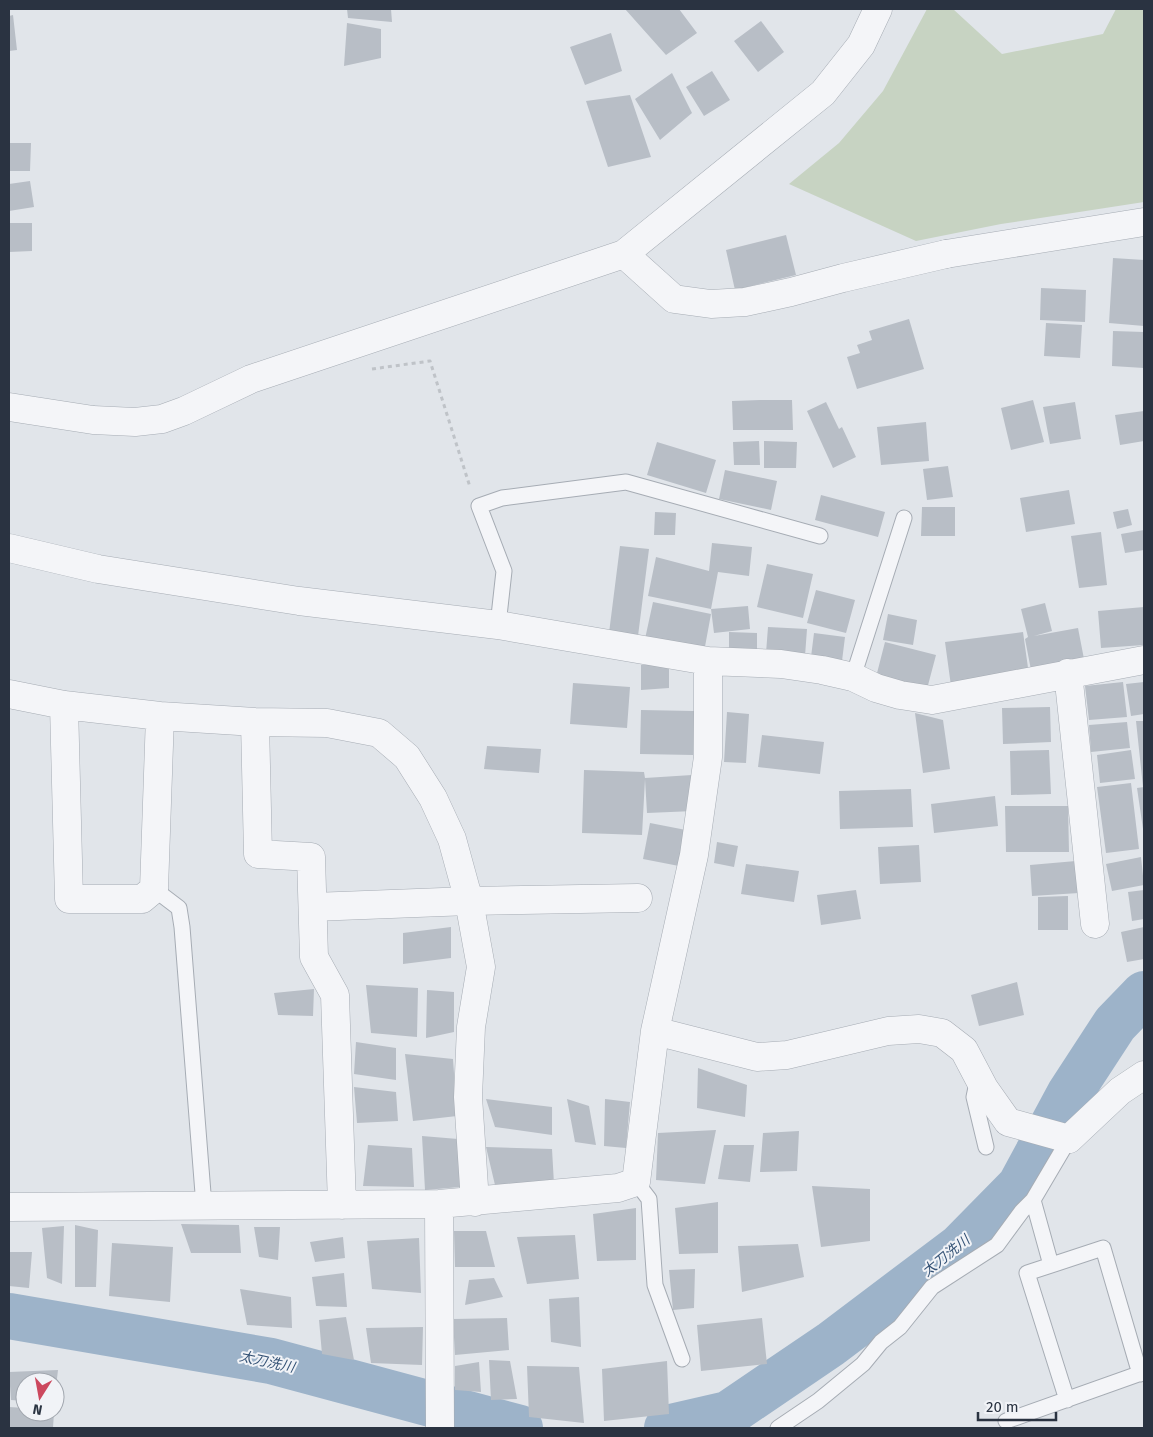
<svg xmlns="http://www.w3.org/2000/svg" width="1153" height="1437" font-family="'Fira Sans','Noto Sans JP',sans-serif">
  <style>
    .green { fill: #c7d3c2 }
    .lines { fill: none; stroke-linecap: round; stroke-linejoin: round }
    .river { stroke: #9db3c9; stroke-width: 46 }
    .building { fill: #b8bec6 }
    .service-casing { stroke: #a6acb4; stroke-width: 17 }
    .minor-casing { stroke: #a6acb4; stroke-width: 29 }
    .tertiary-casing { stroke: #a6acb4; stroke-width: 29 }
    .path { stroke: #bfc3c8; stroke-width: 3; stroke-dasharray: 4 4; stroke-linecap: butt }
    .service { stroke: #f4f5f8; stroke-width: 15 }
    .minor { stroke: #f4f5f8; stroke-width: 28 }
    .tertiary { stroke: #f4f5f8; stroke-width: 28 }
    .labels { text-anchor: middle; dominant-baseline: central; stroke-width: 4; stroke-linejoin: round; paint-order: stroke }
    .water-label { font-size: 14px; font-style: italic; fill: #345275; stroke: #f1f3f7 }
  </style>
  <rect width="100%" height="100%" fill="#e1e5ea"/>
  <path class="green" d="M927,9H953L1002,54L1103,34L1116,9H1144V202L1001,224L916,241L789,184L839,143L883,91Z"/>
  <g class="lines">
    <path class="river" d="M9,1316L271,1361L520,1428
      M667,1428L728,1414L831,1344L961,1246L1020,1186L1070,1093L1115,1024L1144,994"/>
  </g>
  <path class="building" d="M347,9H391L392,22L348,18Z
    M625,9H679L697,33L666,55Z
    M13,15L17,50L9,51V16Z
    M761,21L784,52L758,72L734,41Z
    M347,23L381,29V58L344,66Z
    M611,33L622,71L585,85L570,47Z
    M712,71L730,100L704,116L686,87Z
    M672,73L692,113L660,140L635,99Z
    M630,95L651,157L608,167L586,101Z
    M9,143H31L30,171H9Z
    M30,181L34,207L9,211V184Z
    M9,223H32V251L9,252Z
    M786,235L796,275L735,290L726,250Z
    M1113,258L1144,260V326L1109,323Z
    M1041,288L1086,290L1085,322L1040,320Z
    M909,319L924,369L857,389L847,357L860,353L857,345L872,340L869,331Z
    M1046,323L1082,325L1080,358L1044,356Z
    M1113,331L1144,332V368L1112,366Z
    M760,400H792L793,430H733L732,401Z
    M1033,400L1044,442L1011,450L1001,408Z
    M826,402L839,429L842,427L856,457L833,468L807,411Z
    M1075,402L1081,439L1050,444L1043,407Z
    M1144,411V441L1120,445L1115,415Z
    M926,422L929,461L881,465L877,427Z
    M759,441L760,465H734L733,442Z
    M764,441L797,442L796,468H764Z
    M657,442L716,460L706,493L647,475Z
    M948,466L953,497L927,500L923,469Z
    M725,470L777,481L771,510L719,499Z
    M1069,490L1075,524L1026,532L1020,498Z
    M821,495L885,512L878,537L815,520Z
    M922,507H955V536H921Z
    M1128,509L1132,525L1117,529L1113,512Z
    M655,512L676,513L675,535H654Z
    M1144,530V550L1125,553L1121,534Z
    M1101,532L1107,585L1079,588L1071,536Z
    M712,543L752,547L749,576L718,572L711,609L748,606L750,629L714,633L711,609L648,596L656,557L709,571Z
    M620,546L649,549L638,636L609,633Z
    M767,564L813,574L803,618L757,607Z
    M816,590L855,600L846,633L807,623Z
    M653,602L711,614L704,652L645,639Z
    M1045,603L1052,631L1034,636L1078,628L1084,659L1031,670L1025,639L1028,637L1021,609Z
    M1144,607V645L1101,648L1098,611Z
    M888,614L917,620L913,645L883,640Z
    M768,627L807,629L805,656L766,653Z
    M729,632L757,633V650H729Z
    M1023,632L1029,675L951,686L945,642Z
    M814,633L845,637L842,661L811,657Z
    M885,642L936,655L927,689L876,677Z
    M669,664V688L641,690V665Z
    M1123,682L1127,717L1089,720L1085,686Z
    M1144,682V714L1131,716L1126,684Z
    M573,683L630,687L627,728L570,724Z
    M1050,707L1051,742L1003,744L1002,708Z
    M641,710L694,711L693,755L640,754Z
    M727,712L749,714L746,763L724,762Z
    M915,713L943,720L950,769L923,773Z
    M1136,721H1144V787H1143Z
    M1127,722L1130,748L1091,752L1089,725Z
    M762,735L824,742L820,774L758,767Z
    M487,746L541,749L539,773L484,769Z
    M1049,750L1051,794L1011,795L1010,751Z
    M1131,750L1135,779L1100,783L1097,755Z
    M584,770L644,772L645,778L692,775L694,811L647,813L645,779L642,835L582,833Z
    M1131,783L1139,849L1106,853L1097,787Z
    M1144,787V829H1143L1137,788Z
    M911,789L913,827L840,829L839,791Z
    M995,796L998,826L934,833L931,804Z
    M1005,806H1068L1069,852H1006Z
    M650,823L686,830L679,866L643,859Z
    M717,842L738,846L734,867L714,863Z
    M919,845L921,882L880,884L878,847Z
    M1141,857L1144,885L1112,891L1106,864Z
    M1076,861L1079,893L1032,896L1030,865Z
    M746,864L799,871L794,902L741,894Z
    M856,890L861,919L821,925L817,895Z
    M1144,890V919L1132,921L1128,892Z
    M1068,896V930H1038V897Z
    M451,927V958L403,964V933Z
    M1144,927V959L1127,962L1121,932Z
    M1017,982L1024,1015L979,1026L971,995Z
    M366,985L418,988L417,1037L371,1033Z
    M314,989L313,1016L278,1015L274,993Z
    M427,990L454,992V1032L426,1038Z
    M356,1042L396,1048V1080L354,1074Z
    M405,1054L453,1059L457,1116L413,1121Z
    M698,1068L747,1085L745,1117L697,1108Z
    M354,1087L396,1092L398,1121L357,1123Z
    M486,1099L552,1107V1135L495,1127Z
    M567,1099L589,1106L596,1145L575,1142Z
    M605,1099L630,1102L626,1148L604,1146Z
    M716,1130L705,1184L656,1180L658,1133Z
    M799,1131L797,1171L760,1172L763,1133Z
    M422,1136L458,1139L460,1187L425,1190Z
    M368,1145L412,1148L414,1187L363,1186Z
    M724,1145H754L750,1182L718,1179Z
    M486,1147L552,1149L554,1184L495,1185Z
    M812,1186L870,1189V1241L821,1247Z
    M718,1202V1253L679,1254L675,1208Z
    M636,1208V1260L597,1261L593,1214Z
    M181,1224L239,1225L241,1253H191Z
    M75,1225L98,1230L96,1287H75Z
    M64,1226L62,1284L47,1278L42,1228Z
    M254,1227H280L278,1260L259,1257Z
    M454,1231H486L495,1267H455Z
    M575,1235L579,1279L527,1284L517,1237Z
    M343,1237L345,1258L315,1262L310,1242Z
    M419,1238L421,1293L372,1289L367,1241Z
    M112,1243L173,1247L170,1302L109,1296Z
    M798,1244L804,1277L742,1292L738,1246Z
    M9,1252H32L29,1288L9,1286Z
    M695,1269L694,1308L673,1310L669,1270Z
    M344,1273L347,1307L316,1306L312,1277Z
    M494,1278L503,1297L465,1305L469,1280Z
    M240,1289L291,1297L292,1328L247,1325Z
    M579,1297L581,1347L551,1342L549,1299Z
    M346,1317L354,1360L322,1354L319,1320Z
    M507,1318L509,1350L455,1355L453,1319Z
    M762,1318L767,1364L701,1371L697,1325Z
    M423,1327L422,1365L371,1363L366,1328Z
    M489,1360L510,1361L517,1399L491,1400Z
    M667,1361L669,1414L604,1421L602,1369Z
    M479,1362L481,1392L455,1390V1366Z
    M527,1366L579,1367L584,1423L529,1417Z
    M58,1370L56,1387L55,1382H25V1401L11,1400L9,1372Z
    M9,1407L25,1408V1412H54L53,1428H9Z"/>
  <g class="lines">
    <g class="service-casing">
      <path id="service" d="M498,625L504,571L479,506L502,498L626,482L820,536
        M853,677L904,518
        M154,889L179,908L182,927L204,1206
        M978,1078L974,1097L986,1147
        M636,1182L649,1199L655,1285L682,1359
        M1033,1200L1051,1265
        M1067,1400L1027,1273L1103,1248L1140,1374
        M1006,1421L1144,1372
        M778,1428L818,1401L863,1364L881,1342L900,1327L932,1287L997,1245L1022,1211L1033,1200L1069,1139"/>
    </g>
    <g class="minor-casing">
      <path id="minor" d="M946,254L1144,222
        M9,548L98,569L299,601L498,625L708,661L781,664L822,670L853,677L876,688L900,695L932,700L1144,660
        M1068,673L1095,924
        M9,694L64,705L160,716L255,722L327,723L379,733L407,757L433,798L452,839L469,901L481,967L471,1027L468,1097L475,1202
        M64,705L69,899H142L154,889L160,716
        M255,722L258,854L311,857L314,957L335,995L342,1205
        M313,907L469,901L638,898
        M655,1031L757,1057L787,1055L888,1031L919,1029L942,1033L964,1050L984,1088L1008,1122L1069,1139L1120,1091L1144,1075
        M439,1204L440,1428
        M9,1207L439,1204L618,1188L636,1182L655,1031L694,855L708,757V661"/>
    </g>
    <g class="tertiary-casing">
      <path id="tertiary" d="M624,254L674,299L711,304L745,302L791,292L843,278L946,254
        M9,407L93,420L135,422L162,419L184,411L251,379L624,254L823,93L861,45L878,9"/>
    </g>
    <path class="path" d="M372,369L430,361L470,487"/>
    <use href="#service" class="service"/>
    <use href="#minor" class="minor"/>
    <use href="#tertiary" class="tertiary"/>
  </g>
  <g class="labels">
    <g class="water-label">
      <text transform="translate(946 1256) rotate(-39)">太刀洗川</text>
      <text transform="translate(267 1362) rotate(12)">太刀洗川</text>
    </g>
  </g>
  <rect width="1153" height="1437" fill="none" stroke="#2a3341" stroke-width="20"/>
  <g transform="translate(40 1397) rotate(191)"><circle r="24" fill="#f1f3f7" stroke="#a1a6ae"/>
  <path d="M0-4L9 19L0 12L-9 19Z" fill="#cc485e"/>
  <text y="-8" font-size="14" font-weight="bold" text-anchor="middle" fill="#2a3341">N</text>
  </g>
  <path d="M978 1412v8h78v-8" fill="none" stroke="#2a3341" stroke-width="2.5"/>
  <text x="986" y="1412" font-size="15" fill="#2a3341" stroke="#f1f3f7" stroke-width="4" paint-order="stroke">20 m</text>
</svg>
